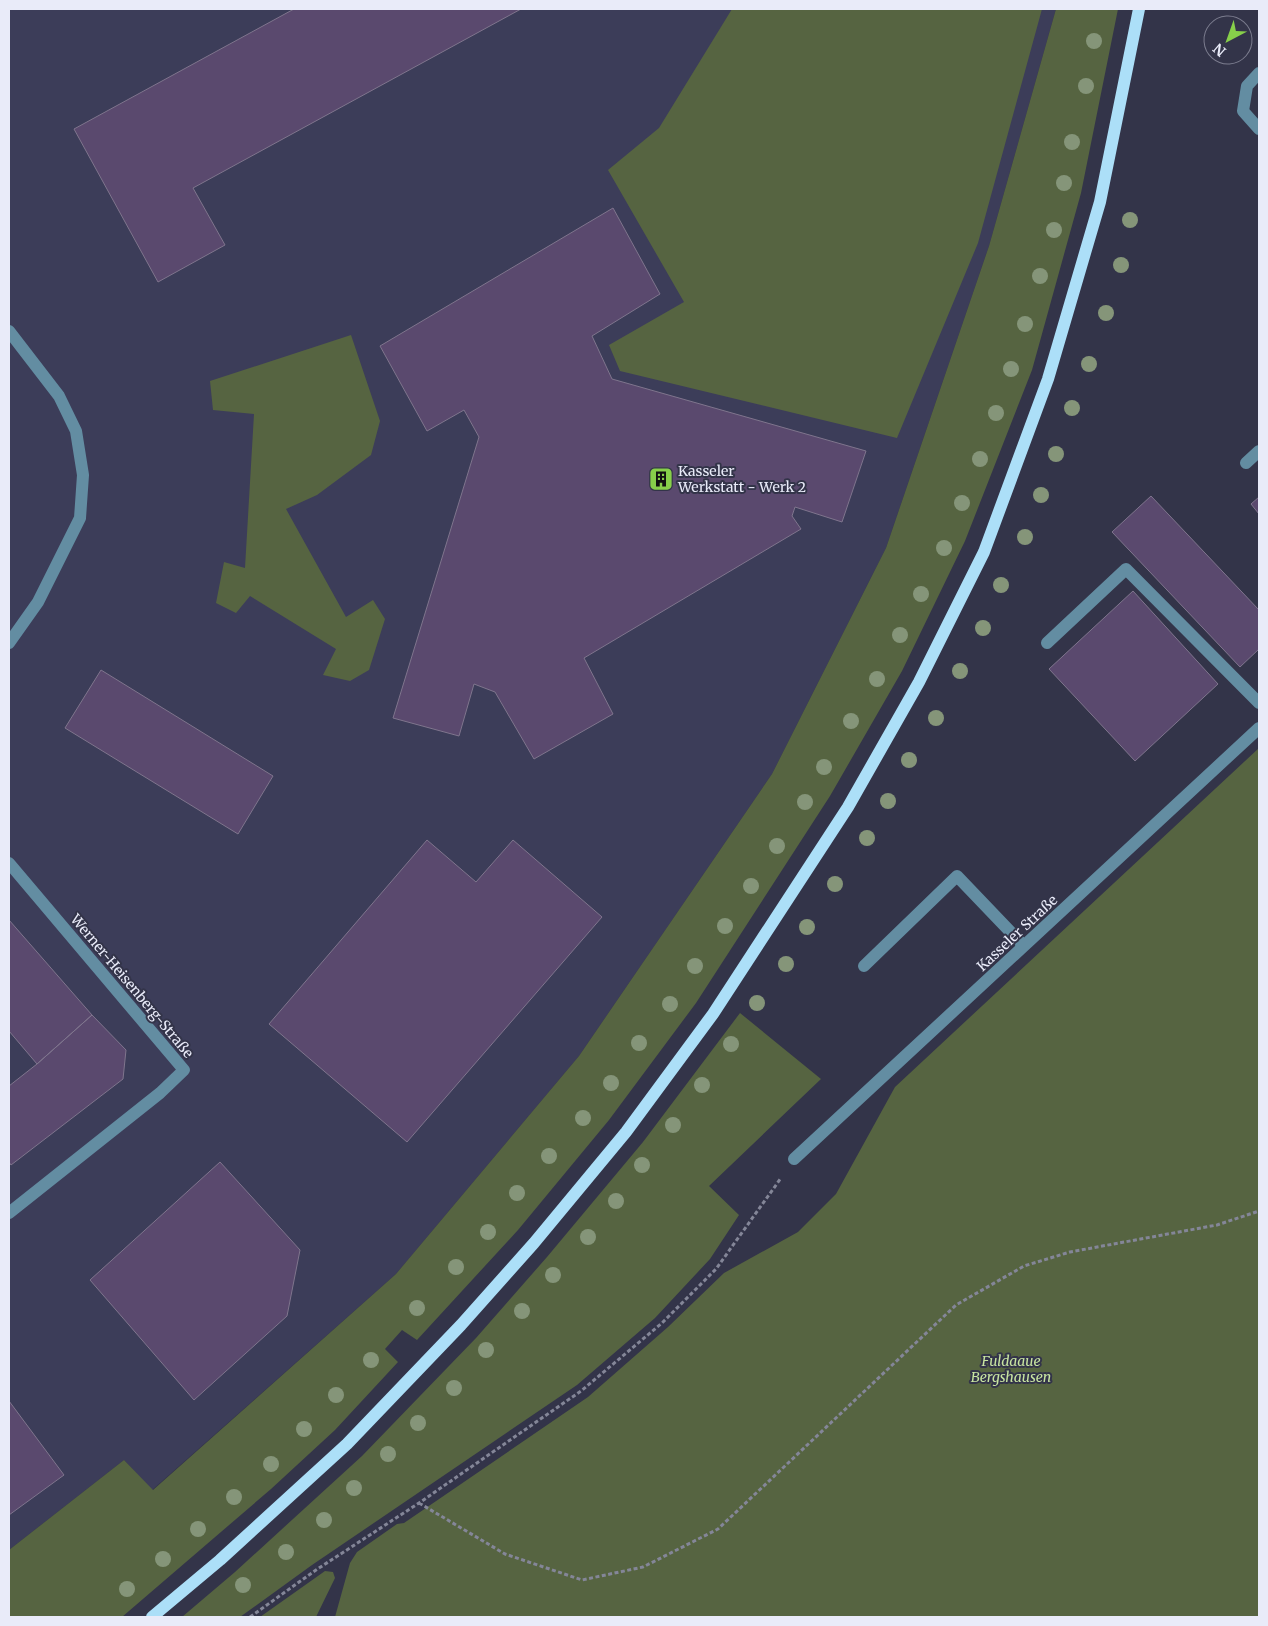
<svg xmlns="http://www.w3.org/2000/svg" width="1268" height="1626" font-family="Merriweather,serif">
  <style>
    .built { fill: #3c3d59 }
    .green { fill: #566441 }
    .building { fill: #5a496e; stroke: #7f758d }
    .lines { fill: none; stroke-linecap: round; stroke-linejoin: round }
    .path { stroke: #848698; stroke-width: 3; stroke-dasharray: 4 2.5; stroke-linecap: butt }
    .minor { stroke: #638da2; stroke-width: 12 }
    .major { stroke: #acdff8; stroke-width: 12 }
    .tree { fill: #859579 }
    .labels { text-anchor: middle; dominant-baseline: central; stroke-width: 4; stroke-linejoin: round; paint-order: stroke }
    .poi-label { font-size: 14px; fill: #e9ebf9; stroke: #333449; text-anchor: start }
    .street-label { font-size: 14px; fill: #e9ebf9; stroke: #333449 }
    .park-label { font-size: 14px; font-style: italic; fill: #c8e5a1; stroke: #333449 }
  </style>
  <rect width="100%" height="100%" fill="#333449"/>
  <path class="built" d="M9,9H1056L989,246L886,548L772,774L579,1056L396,1274L152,1490L124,1460L9,1550Z"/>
  <path class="green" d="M732,9H1042L978,243L897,438L620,371L609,345L684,302L608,170L659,128Z
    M1056,9H1118L1081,193L1032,370L965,541L902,671L830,796L696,1003L609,1120L518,1230L417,1340L402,1330L385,1349L398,1362L335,1430L271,1489L122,1617H9V1550L124,1460L153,1490L396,1274L579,1056L772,774L886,548L989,246Z
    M351,335L380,421L371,455L317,495L286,509L346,617L373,600L385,619L369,670L350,681L323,675L336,649L250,596L236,613L216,603L224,562L245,568L254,414L213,410L210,381Z
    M1259,748V1617H335L350,1563L357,1552L397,1524L404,1523L588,1397L668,1327L724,1273L798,1232L836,1194L895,1087Z
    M740,1013L821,1079L709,1186L739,1215L710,1259L655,1318L577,1385L312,1565L240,1617H182L235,1572L362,1456L476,1338L547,1257L643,1142Z
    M325,1571L333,1572L335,1578L316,1617H260Z"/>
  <path class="building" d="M294,9H521L193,188L225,245L158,282L74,129Z
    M613,208L660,294L592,336L612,379L866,451L842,522L795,507L792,516L801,529L584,658L613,714L534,759L495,692L474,684L459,736L393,718L479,437L464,410L427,431L380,346Z
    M1151,496L1259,610V649L1240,667L1112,532Z
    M1259,497V514L1251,504Z
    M1133,591L1218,684L1135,761L1049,669Z
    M101,670L273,776L238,834L65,728Z
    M427,840L476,882L513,840L602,917L407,1142L269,1024Z
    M9,920L92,1015L37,1064L9,1031Z
    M92,1015L126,1050L123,1079L11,1165L9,1162V1086L37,1064Z
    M220,1162L300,1250L287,1316L194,1400L90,1280Z
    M9,1401L64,1475L9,1515Z"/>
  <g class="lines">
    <path class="path" d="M419,1503L505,1554L582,1580L643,1567L718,1529L956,1305L1024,1266L1070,1252L1217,1225L1259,1211
      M250,1617L316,1570L419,1503L581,1391L662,1323L716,1269L781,1178"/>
    <path class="minor" d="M1259,73L1247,86L1243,111L1259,129
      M9,331L59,396L76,431L83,475L80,518L38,602L9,643
      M1246,463L1259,451
      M1047,643L1126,569L1259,703
      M9,863L184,1070L160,1093L9,1213
      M864,966L957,876L1024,946
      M794,1159L1259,728"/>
    <path class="major" d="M152,1617L220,1560L347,1444L461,1325L534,1243L626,1132L713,1014L848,807L919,682L984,552L1048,379L1100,202L1139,9"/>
  </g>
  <g class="tree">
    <circle cx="1094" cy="41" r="8"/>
    <circle cx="1086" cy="86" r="8"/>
    <circle cx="1072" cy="142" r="8"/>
    <circle cx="1064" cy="183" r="8"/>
    <circle cx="1130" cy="220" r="8"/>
    <circle cx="1054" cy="230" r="8"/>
    <circle cx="1121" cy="265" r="8"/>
    <circle cx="1040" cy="276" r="8"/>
    <circle cx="1106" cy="313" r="8"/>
    <circle cx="1025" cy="324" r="8"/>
    <circle cx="1089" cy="364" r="8"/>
    <circle cx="1011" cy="369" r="8"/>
    <circle cx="1072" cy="408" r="8"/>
    <circle cx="996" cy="413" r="8"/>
    <circle cx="1056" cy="454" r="8"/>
    <circle cx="980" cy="459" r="8"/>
    <circle cx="1041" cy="495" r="8"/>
    <circle cx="962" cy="503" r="8"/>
    <circle cx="1025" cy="537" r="8"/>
    <circle cx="944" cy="548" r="8"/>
    <circle cx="1001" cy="585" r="8"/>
    <circle cx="921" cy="594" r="8"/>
    <circle cx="983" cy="628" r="8"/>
    <circle cx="900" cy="635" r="8"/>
    <circle cx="960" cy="671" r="8"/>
    <circle cx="877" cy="679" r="8"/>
    <circle cx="936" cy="718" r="8"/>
    <circle cx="851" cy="721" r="8"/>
    <circle cx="909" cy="760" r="8"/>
    <circle cx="824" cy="767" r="8"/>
    <circle cx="888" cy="801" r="8"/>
    <circle cx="805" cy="802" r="8"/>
    <circle cx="867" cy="838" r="8"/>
    <circle cx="777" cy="846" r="8"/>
    <circle cx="835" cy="884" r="8"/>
    <circle cx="751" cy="886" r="8"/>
    <circle cx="725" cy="926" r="8"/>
    <circle cx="807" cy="927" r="8"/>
    <circle cx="786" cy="964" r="8"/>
    <circle cx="695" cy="966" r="8"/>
    <circle cx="757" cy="1003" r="8"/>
    <circle cx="670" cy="1004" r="8"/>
    <circle cx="639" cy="1043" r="8"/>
    <circle cx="731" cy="1044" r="8"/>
    <circle cx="611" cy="1083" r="8"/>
    <circle cx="702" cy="1085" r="8"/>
    <circle cx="583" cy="1118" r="8"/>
    <circle cx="673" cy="1125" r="8"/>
    <circle cx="549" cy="1156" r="8"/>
    <circle cx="642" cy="1165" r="8"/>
    <circle cx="517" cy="1193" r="8"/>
    <circle cx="616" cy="1201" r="8"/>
    <circle cx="488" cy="1232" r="8"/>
    <circle cx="588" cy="1237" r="8"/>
    <circle cx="456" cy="1267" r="8"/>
    <circle cx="553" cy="1275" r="8"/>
    <circle cx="417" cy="1308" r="8"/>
    <circle cx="522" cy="1311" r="8"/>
    <circle cx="486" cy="1350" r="8"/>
    <circle cx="371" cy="1360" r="8"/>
    <circle cx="454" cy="1388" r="8"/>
    <circle cx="336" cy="1395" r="8"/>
    <circle cx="418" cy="1423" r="8"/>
    <circle cx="304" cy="1429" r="8"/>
    <circle cx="388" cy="1454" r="8"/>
    <circle cx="271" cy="1464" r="8"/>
    <circle cx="354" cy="1488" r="8"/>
    <circle cx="234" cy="1497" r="8"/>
    <circle cx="324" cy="1520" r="8"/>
    <circle cx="198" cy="1529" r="8"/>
    <circle cx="286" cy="1552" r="8"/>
    <circle cx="163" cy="1559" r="8"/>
    <circle cx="243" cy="1585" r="8"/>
    <circle cx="127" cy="1589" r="8"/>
  </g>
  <defs>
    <g id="building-square" transform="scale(1.25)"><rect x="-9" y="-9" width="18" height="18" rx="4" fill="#87cf4a" stroke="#333449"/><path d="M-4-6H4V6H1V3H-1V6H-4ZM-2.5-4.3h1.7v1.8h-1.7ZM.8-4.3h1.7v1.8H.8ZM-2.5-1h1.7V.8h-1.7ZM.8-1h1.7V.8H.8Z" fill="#111"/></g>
  </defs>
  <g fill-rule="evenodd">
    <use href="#building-square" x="661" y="479"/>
  </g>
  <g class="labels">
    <g class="poi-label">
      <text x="678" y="471">Kasseler<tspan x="678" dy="16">Werkstatt - Werk 2</tspan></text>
    </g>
    <g class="street-label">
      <text transform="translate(1017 933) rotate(-43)">Kasseler Straße</text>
      <text transform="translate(132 986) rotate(50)">Werner-Heisenberg-Straße</text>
    </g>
    <g class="park-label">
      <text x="1011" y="1361">Fuldaaue<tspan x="1011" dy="16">Bergshausen</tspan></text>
    </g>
  </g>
  <rect width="1268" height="1626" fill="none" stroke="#e9ebf9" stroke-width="20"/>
  <g transform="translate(1228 40) rotate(221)"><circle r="24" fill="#333449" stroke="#7c7d8f"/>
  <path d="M0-4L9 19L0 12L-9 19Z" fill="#87cf4a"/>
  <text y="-8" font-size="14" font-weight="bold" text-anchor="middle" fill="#e9ebf9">N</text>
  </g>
</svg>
